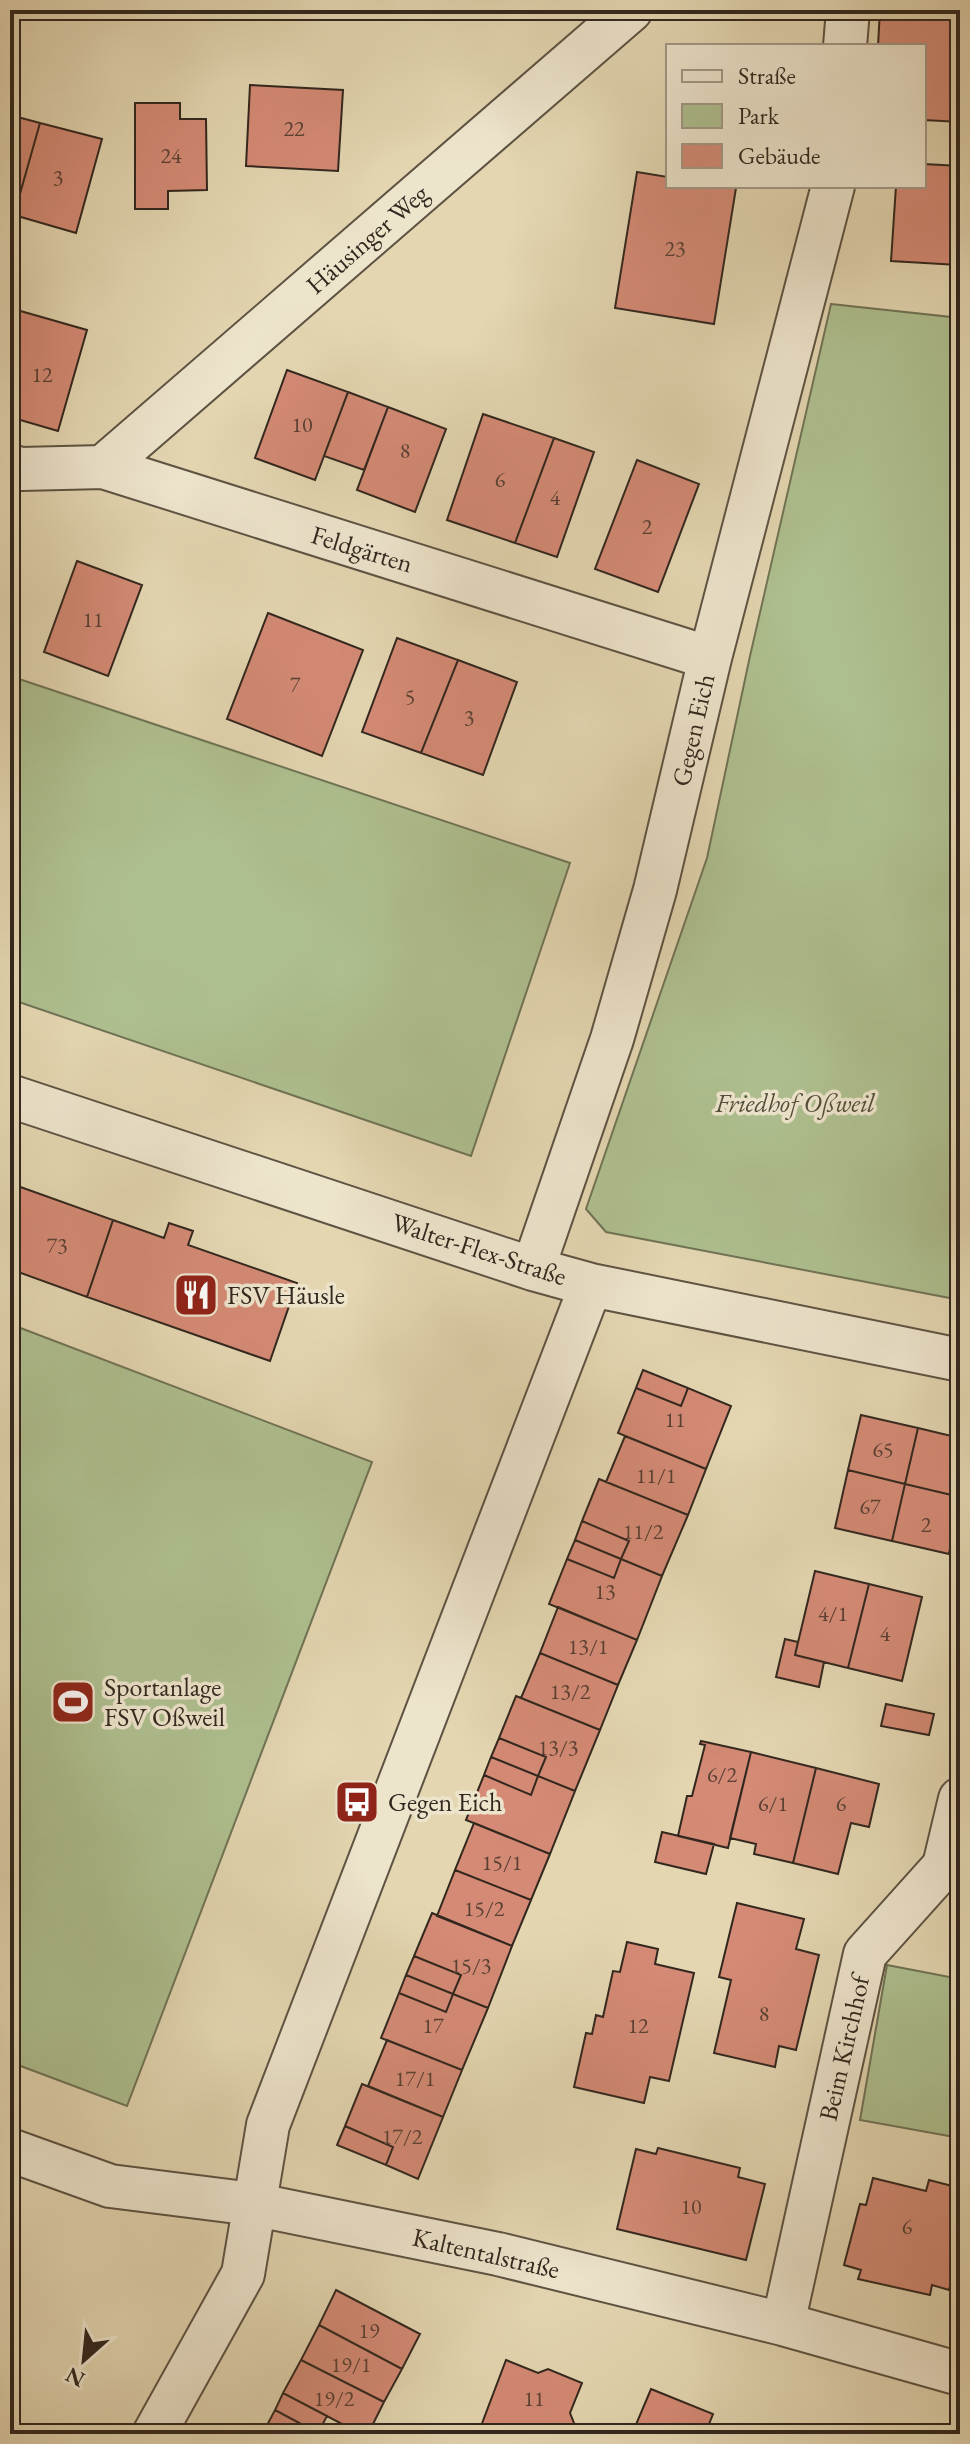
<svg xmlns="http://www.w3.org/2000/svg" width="970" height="2444" font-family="'EB Garamond',serif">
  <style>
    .green { fill: #aebf8f; stroke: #707356; stroke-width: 2 }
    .building { fill: #d48a75; stroke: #32271e; stroke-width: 2 }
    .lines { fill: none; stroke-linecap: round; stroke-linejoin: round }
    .street-casing { stroke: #5e5343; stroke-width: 46 }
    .street { stroke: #ede4cc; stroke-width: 42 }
    .labels { text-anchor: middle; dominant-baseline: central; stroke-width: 7; stroke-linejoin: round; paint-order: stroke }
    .number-label { font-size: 22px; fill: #5a4034 }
    .street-label { font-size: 26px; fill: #32271e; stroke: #ede4cc }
    .park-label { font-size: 26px; font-style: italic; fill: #514d3a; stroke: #ede4cc }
    .poi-label { font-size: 26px; fill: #32271e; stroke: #ede4cc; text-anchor: start }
  </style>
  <rect width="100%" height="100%" fill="#e3d6b1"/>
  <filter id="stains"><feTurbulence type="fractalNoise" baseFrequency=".0025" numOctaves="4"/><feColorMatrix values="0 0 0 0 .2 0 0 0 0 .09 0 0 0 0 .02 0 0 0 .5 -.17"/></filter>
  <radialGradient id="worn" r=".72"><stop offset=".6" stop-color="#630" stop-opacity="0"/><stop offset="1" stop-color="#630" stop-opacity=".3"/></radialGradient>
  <path class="green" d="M831,304L960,318V1300L606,1232L586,1209L707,858L750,656Z
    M10,676L570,863L471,1156L10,999Z
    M10,1324L372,1462L127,2106L10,2062Z
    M887,1965L960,1979V2138L860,2120Z"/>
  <path class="building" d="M880,10H960V122L924,120V46H878Z
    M250,85L343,90L338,171L246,166Z
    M135,103H180V119H206L207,190L168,191V209H135Z
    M10,115L40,123L14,215L10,214Z
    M40,123L102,139L76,233L14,215Z
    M924,164L960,166L958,265L891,261L896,186H924Z
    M637,172L668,177V186L736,188L714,324L615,308Z
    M10,308L87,330L58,431L10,417Z
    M287,370L348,392L315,480L255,458Z
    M348,392L388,407L364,470L324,456Z
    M388,407L446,429L415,512L357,490Z
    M483,414L554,438L515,543L447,520Z
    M554,438L594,452L557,557L515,543Z
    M637,460L699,484L658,592L595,569Z
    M77,561L142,585L108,676L44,652Z
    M268,613L363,650L322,756L227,719Z
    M397,638L458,660L421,753L362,732Z
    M458,660L517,682L483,775L421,753Z
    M12,1184L113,1220L87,1297L10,1269Z
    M113,1220L164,1238L169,1223L193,1231L188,1245L297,1283L270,1361L87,1297Z
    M643,1370L688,1388L681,1406L636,1388Z
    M636,1388L681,1406L688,1388L731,1406L706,1469L618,1433Z
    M861,1415L918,1428L905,1484L848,1470Z
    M918,1428L960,1438V1497L905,1484Z
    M625,1436L706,1469L688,1515L606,1482Z
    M848,1470L905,1484L892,1541L835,1528Z
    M599,1479L688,1515L662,1576L621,1559L629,1541L582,1521Z
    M905,1484L960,1497L949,1554L892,1541Z
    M582,1521L629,1541L621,1559L575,1540Z
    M575,1540L621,1559L614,1578L567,1559Z
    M567,1559L614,1578L621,1559L662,1576L637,1640L549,1604Z
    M815,1571L869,1584L848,1668L795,1655Z
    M869,1584L922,1597L902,1681L848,1668Z
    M558,1607L637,1640L618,1685L540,1653Z
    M785,1639L798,1642L795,1655L824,1662L819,1687L776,1677Z
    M540,1653L618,1685L600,1730L521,1698Z
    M516,1696L600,1730L575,1791L538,1776L546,1757L499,1738Z
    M886,1704L934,1714L929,1735L881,1726Z
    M499,1738L546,1757L538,1776L491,1757Z
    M701,1741L751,1752L728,1848L678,1836L687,1796H692L705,1745L700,1744Z
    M751,1752L816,1768L793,1863L754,1854L756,1844L730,1838Z
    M491,1757L538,1776L531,1795L484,1775Z
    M816,1768L879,1784L869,1827L851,1823L838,1874L793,1863Z
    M484,1775L531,1795L538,1776L575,1791L550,1854L466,1820Z
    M474,1823L550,1854L531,1900L455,1870Z
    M662,1832L714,1844L706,1874L655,1862Z
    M455,1870L531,1900L512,1946L437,1916Z
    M737,1903L804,1919L796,1949L819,1955L796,2050L779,2046L775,2067L714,2053L731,1980L719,1977Z
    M432,1913L512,1946L488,2008L453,1994L461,1975L414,1956Z
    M627,1942L658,1949L655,1964L694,1973L669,2081L650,2077L644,2103L574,2087L586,2033L592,2034L596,2015L603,2017L613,1971L620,1972Z
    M414,1956L461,1975L453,1994L406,1975Z
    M406,1975L453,1994L446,2012L399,1993Z
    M399,1993L446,2012L453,1994L488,2008L462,2070L381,2038Z
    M387,2040L462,2070L443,2117L368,2086Z
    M362,2084L443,2117L418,2179L386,2165L393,2147L345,2126Z
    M345,2126L393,2147L386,2165L337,2145Z
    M658,2148L740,2168L738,2177L765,2184L746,2260L617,2229L636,2149L656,2154Z
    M873,2178L926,2191L929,2180L956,2187L953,2197L960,2199V2246L949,2290L932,2285L930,2295L858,2279L861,2270L844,2265L860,2204L866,2205Z
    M336,2290L420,2334L402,2369L319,2325Z
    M319,2325L402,2369L384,2402L301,2360Z
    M301,2360L384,2402L368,2434H361L283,2393Z
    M506,2360L538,2373L548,2369L582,2383L570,2413L574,2423L570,2434H478Z
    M651,2389L713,2414L705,2434H632Z
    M283,2393L327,2416L318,2433L275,2410Z
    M275,2410L318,2433V2434H279L266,2427Z"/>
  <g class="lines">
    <g class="street-casing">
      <path id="street" d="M845,46L848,10
        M10,466L21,469L103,467L710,658
        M103,467L631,10
        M10,1096L533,1269L591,1285L960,1360
        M533,1269L612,1039L655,890L710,658L833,186
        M10,2150L110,2186L253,2204L498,2254L783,2324L960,2374
        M783,2324L865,1954L944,1866L960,1799
        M154,2434L243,2274L268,2125L591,1285"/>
    </g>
    <use href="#street" class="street"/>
  </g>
  <defs>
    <g id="restaurant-square" transform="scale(2.3)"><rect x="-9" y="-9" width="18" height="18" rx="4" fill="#8f2418" stroke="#ede4cc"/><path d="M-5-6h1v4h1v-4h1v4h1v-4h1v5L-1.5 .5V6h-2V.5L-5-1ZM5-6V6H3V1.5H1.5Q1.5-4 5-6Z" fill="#fff"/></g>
    <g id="stadium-square" transform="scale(2.3)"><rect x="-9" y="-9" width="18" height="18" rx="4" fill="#8f2418" stroke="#ede4cc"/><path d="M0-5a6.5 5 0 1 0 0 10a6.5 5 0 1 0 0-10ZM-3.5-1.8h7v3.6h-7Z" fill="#fff"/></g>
    <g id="bus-square" transform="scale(2.3)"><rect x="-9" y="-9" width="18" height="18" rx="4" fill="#8f2418" stroke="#ede4cc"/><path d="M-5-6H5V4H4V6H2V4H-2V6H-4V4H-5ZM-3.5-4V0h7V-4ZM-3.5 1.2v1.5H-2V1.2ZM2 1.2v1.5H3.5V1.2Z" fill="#fff"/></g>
  </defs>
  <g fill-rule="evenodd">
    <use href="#restaurant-square" x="196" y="1295"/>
    <use href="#stadium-square" x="73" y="1702"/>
    <use href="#bus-square" x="357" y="1802"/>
  </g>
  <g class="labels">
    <g class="number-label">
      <text x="294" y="128">22</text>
      <text x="171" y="155">24</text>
      <text x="58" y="177">3</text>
      <text x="675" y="248">23</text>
      <text x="42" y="374">12</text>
      <text x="302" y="424">10</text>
      <text x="405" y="450">8</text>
      <text x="500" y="479">6</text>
      <text x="555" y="497">4</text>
      <text x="647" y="526">2</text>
      <text x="93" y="619">11</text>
      <text x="295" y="684">7</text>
      <text x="410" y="696">5</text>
      <text x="469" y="717">3</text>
      <text x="57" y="1245">73</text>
      <text x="675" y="1419">11</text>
      <text x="883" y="1449">65</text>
      <text x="656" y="1475">11/1</text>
      <text x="870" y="1506">67</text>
      <text x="926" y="1524">2</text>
      <text x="643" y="1531">11/2</text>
      <text x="605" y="1591">13</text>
      <text x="833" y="1613">4/1</text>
      <text x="885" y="1633">4</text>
      <text x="588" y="1646">13/1</text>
      <text x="570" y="1691">13/2</text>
      <text x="558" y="1747">13/3</text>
      <text x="722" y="1774">6/2</text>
      <text x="773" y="1803">6/1</text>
      <text x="841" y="1803">6</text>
      <text x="502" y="1862">15/1</text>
      <text x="484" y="1908">15/2</text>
      <text x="471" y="1965">15/3</text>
      <text x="764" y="2013">8</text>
      <text x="433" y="2025">17</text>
      <text x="638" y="2025">12</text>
      <text x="415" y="2078">17/1</text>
      <text x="402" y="2136">17/2</text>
      <text x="691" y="2206">10</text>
      <text x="907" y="2226">6</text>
      <text x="369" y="2330">19</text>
      <text x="351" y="2364">19/1</text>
      <text x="334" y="2398">19/2</text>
      <text x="534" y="2398">11</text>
    </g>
    <g class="street-label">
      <text transform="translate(367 239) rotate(-41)">Häusinger Weg</text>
      <text transform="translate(362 549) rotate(17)">Feldgärten</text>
      <text transform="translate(693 730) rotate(-77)">Gegen Eich</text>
      <text transform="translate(479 1249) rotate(18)">Walter-Flex-Straße</text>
      <text transform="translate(844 2048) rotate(-77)">Beim Kirchhof</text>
      <text transform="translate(486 2253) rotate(13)">Kaltentalstraße</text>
    </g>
    <g class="park-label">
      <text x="795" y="1103">Friedhof Oßweil</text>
    </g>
    <g class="poi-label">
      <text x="227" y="1295">FSV Häusle</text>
      <text x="104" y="1687">Sportanlage<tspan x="104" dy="30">FSV Oßweil</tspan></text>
      <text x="388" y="1802">Gegen Eich</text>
    </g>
  </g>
  <rect width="970" height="2444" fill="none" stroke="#e3d6b1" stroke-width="40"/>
  <rect x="12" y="12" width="946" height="2420" fill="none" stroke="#32271e" stroke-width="4"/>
  <rect x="20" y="20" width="930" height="2404" fill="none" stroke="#32271e" stroke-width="2"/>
  <rect x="666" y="44" width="260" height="144" fill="#ede4cc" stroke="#a29886" stroke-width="2"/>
  <rect x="682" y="70" width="40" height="12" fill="#ede4cc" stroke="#a29886" stroke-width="2"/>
  <text x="738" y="84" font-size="24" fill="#32271e">Straße</text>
  <rect x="682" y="104" width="40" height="24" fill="#aebf8f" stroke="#a29886" stroke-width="2"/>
  <text x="738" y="124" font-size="24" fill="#32271e">Park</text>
  <rect x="682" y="144" width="40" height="24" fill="#d48a75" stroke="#a29886" stroke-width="2"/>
  <text x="738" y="164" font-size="24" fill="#32271e">Gebäude</text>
  <g transform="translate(84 2360) rotate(207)" stroke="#ede4cc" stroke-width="6" paint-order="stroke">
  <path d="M0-6L14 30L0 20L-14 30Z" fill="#32271e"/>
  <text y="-12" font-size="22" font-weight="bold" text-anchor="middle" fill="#32271e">N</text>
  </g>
  <rect width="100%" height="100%" filter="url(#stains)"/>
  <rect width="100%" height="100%" fill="url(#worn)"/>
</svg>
